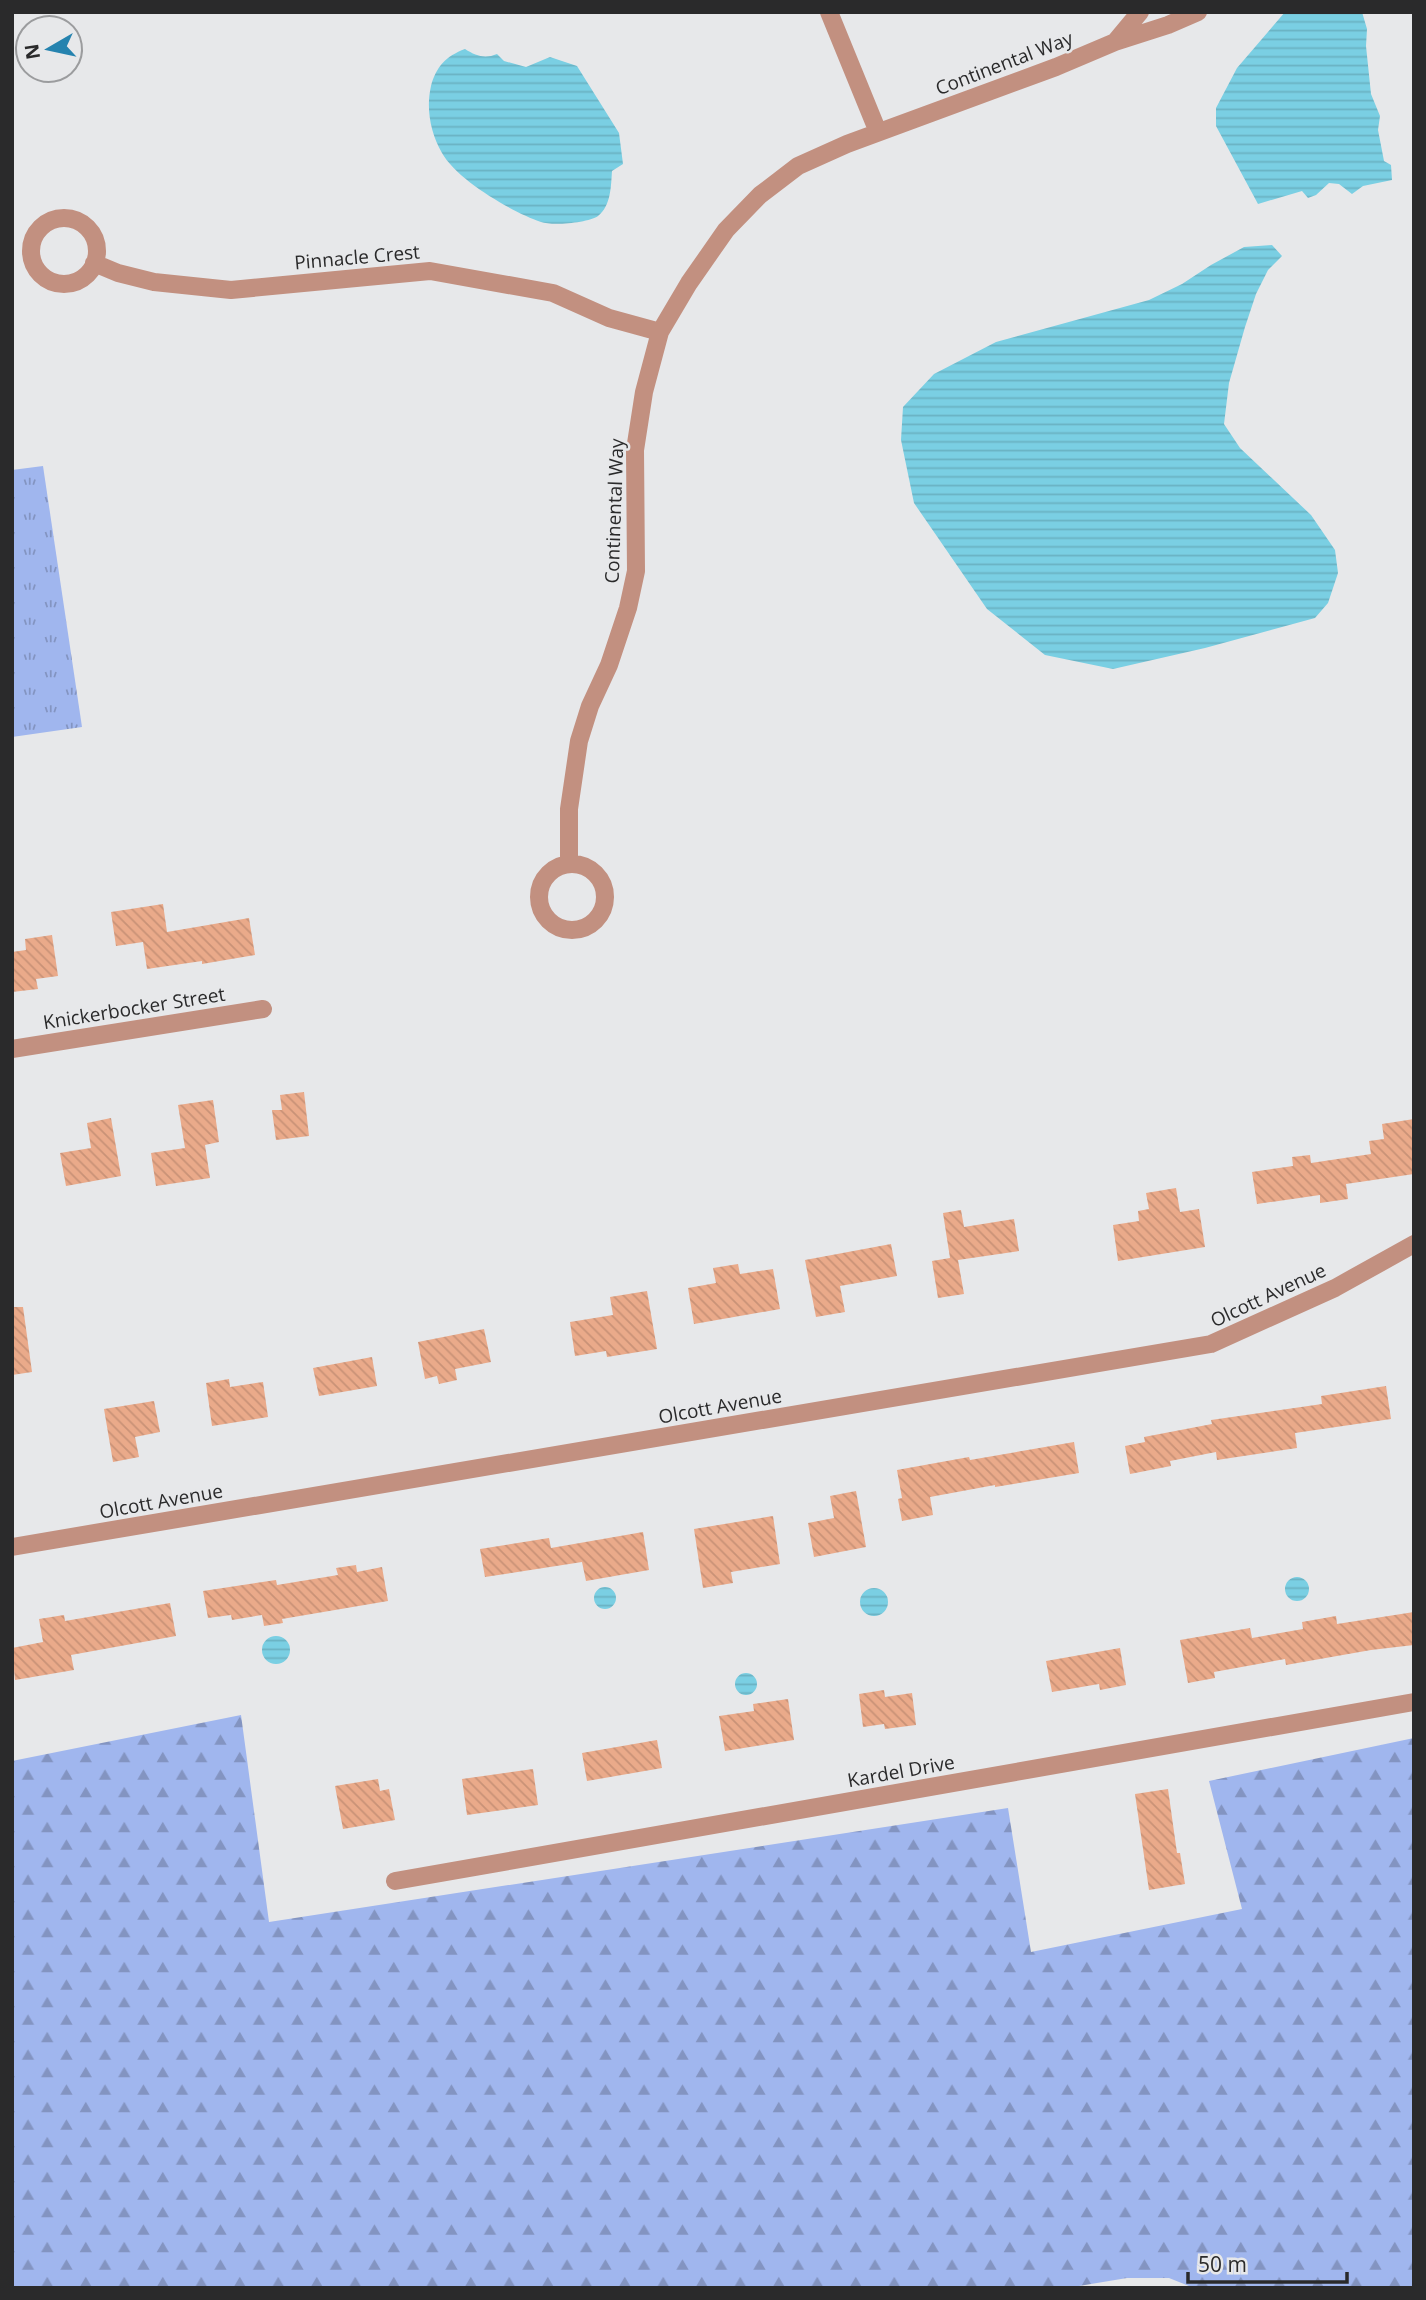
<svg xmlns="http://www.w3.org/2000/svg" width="1426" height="2300" font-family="'Open Sans',sans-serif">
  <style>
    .forest { fill: url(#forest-firs) }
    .park { fill: url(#park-tufts) }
    .water { fill: url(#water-rules) }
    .building { fill: url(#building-back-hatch) }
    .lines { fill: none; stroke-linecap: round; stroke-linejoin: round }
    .minor { stroke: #c29080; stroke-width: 18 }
    .labels { text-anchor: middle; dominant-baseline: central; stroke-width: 5; stroke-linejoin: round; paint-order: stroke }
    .street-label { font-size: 19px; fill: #2a2a2b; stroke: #e7e8ea }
  </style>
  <defs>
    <pattern id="forest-firs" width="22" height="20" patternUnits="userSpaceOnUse" patternTransform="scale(1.75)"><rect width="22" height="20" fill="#a0b6ee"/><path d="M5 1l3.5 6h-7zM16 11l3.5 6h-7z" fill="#8394c1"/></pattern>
    <pattern id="park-tufts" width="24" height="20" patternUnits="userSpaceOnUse" patternTransform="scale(1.75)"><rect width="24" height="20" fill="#a0b6ee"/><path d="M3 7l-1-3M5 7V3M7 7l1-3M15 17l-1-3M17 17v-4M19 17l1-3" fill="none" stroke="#8394c1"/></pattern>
    <pattern id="water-rules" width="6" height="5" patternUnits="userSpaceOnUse" patternTransform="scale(1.75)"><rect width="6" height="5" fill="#7acfe3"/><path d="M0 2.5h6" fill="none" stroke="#6ab2c3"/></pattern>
    <pattern id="building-back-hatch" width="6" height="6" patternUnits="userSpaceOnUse" patternTransform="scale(1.75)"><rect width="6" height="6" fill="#eaaa8a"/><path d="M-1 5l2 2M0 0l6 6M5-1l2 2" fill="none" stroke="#c99277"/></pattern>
  </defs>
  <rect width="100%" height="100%" fill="#e7e8ea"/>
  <path class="forest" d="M241,1715L269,1922L1008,1808L1031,1952L1242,1909L1209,1781L1414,1738V2288H1194L1169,2278H1127L1067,2288H12V1761Z"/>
  <path class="park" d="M43,466L82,727L12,737V470Z"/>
  <path class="water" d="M1285,12H1362L1367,29L1366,46L1371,94L1380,116L1378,130L1384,161L1391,165L1392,180L1363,186L1352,194L1339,184L1329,183L1316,195L1308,198L1302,191L1258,204L1216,126V108L1237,68Z
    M465,49C476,56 485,59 497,54L504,61L526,67L550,57L577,66L619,133L623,164L612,171C611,186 611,206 598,216C588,223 552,226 541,222C512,212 457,180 442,153C430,132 426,108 431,86C436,67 446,56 465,49Z
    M1272,245L1282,256L1268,270L1256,294L1245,327L1229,383L1224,424L1240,448L1311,515L1335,550L1338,573L1328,603L1315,618L1205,648L1113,669L1045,655L987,609L914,503L901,440L903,407L934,374L996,342L1149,300L1182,284L1211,265L1244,247Z
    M1285 1589a12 12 0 1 1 24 0a12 12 0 1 1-24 0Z
    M594 1598a11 11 0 1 1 22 0a11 11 0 1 1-22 0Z
    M860 1602a14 14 0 1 1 28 0a14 14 0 1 1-28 0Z
    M262 1650a14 14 0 1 1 28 0a14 14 0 1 1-28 0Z
    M735 1684a11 11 0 1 1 22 0a11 11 0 1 1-22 0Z"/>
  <path class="building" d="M163,904L167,932L249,918L255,955L202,964V961L147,969L143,942L116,946L111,912Z
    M52,935L58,976L36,979L38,989L12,992V952L26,950L25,939Z
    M304,1092L309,1136L276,1140L272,1110H282L280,1095Z
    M213,1100L219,1142L205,1145L210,1178L156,1186L151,1153L185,1148L178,1105Z
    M111,1118L121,1176L66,1186L60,1153L91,1148L87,1123Z
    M1414,1119V1174L1346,1184L1348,1199L1320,1203V1195L1257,1204L1252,1172L1293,1166L1292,1157L1310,1155L1311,1163L1371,1154L1369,1141L1384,1139L1382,1124Z
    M1176,1188L1180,1212L1199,1209L1205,1247L1118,1261L1113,1225L1139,1221L1138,1211L1149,1209L1146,1193Z
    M961,1210L964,1227L1014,1219L1019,1251L958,1260L964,1294L938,1298L932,1261L950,1258L943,1213Z
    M891,1244L897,1276L840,1286L845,1312L816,1317L805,1260Z
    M738,1264L740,1274L773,1269L780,1309L694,1324L688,1288L716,1283L713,1268Z
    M647,1291L657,1349L607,1357L606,1351L575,1356L570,1322L613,1315L610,1297Z
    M12,1307H23L32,1372L12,1375Z
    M484,1329L491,1362L455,1369L457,1380L439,1384L437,1376L425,1379L418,1342Z
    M372,1357L377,1386L319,1396L313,1368Z
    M229,1379L230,1387L263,1382L268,1417L212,1426L206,1383Z
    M1386,1386L1391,1419L1295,1433L1297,1448L1217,1460L1216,1452L1170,1461L1171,1466L1130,1474L1125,1446L1145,1442L1144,1437L1212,1424L1211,1420L1322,1404L1321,1396Z
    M154,1401L160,1432L135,1437L139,1457L113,1462L104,1409Z
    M1074,1442L1079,1473L995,1487V1485L930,1497L933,1515L902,1521L898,1499L902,1498L897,1470L969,1457L970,1460Z
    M856,1491L866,1547L814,1557L808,1523L834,1518L830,1496Z
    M773,1516L780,1564L731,1572L733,1583L703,1588L694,1529Z
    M643,1532L649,1570L586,1581L582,1562L485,1577L480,1549L549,1538L551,1548Z
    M356,1565L357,1572L382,1567L388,1601L282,1619L283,1623L264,1626L262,1615L232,1620L231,1615L208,1618L203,1591L276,1580L277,1585L338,1575L336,1568Z
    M170,1603L176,1636L71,1655L74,1670L15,1680L12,1648L43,1642L39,1619L64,1615L65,1621Z
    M1414,1612V1645L1371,1650L1286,1665L1285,1659L1214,1672L1215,1678L1188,1683L1180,1640L1250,1628L1252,1638L1303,1629L1302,1622L1336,1616L1337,1624Z
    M1120,1648L1126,1685L1100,1690L1099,1684L1052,1692L1046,1661Z
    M884,1690L885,1697L912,1693L916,1725L885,1729L884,1724L863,1727L859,1694Z
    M788,1699L794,1740L725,1751L719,1716L754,1711L753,1704Z
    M657,1740L662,1768L587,1781L582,1753Z
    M533,1769L538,1805L467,1815L462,1779Z
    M378,1779L380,1791L389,1789L395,1820L343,1829L335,1786Z
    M1168,1789L1177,1853H1180L1185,1884L1149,1890L1135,1794Z"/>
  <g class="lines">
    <path class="minor" d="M829,12L878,132
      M1140,12L1115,42L1168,25L1198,12
      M31 251a33 33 0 1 1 66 0a33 33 0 1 1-66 0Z
      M94,263L118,273L154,282L231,290L430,271L553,293L609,318L660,332
      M569,864V809L579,741L590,706L609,665L628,608L636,571L635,450L644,392L660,332L689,283L726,230L760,195L798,166L847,144L1056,67L1115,42
      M539 897a33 33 0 1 1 66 0a33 33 0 1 1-66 0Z
      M12,1049L263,1009
      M12,1547L1211,1344L1335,1288L1414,1244
      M395,1881L1414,1702"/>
  </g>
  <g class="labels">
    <g class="street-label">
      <text transform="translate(1004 63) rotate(-21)">Continental Way</text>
      <text transform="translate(357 257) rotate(-5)">Pinnacle Crest</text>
      <text transform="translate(614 511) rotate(-88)">Continental Way</text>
      <text transform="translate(134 1008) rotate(-9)">Knickerbocker Street</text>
      <text transform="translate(1268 1295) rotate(-25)">Olcott Avenue</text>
      <text transform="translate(720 1406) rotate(-10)">Olcott Avenue</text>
      <text transform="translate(161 1501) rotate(-10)">Olcott Avenue</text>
      <text transform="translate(901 1771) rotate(-10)">Kardel Drive</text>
    </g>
  </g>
  <rect width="1426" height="2300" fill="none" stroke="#2a2a2b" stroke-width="28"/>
  <g transform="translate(49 49) rotate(261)"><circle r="33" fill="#e7e8ea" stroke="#9b9c9e" stroke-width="2"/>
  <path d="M0-5L12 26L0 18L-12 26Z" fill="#2583af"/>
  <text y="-10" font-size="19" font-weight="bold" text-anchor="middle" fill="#2a2a2b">N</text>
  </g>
  <path d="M1188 2272v10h159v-10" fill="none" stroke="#2a2a2b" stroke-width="3.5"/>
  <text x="1198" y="2272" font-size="21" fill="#2a2a2b" stroke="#e7e8ea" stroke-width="5" paint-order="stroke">50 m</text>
</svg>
